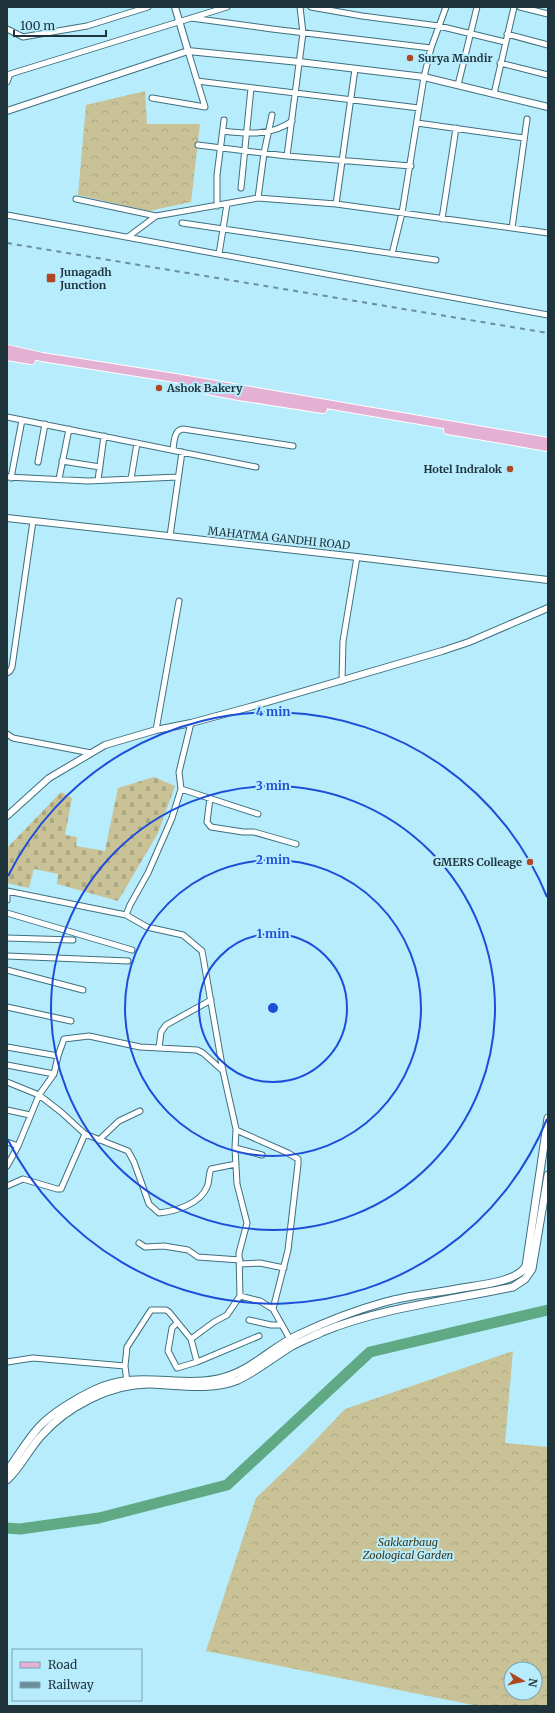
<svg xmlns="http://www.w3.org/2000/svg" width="555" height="1713" font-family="Merriweather,serif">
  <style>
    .forest { fill: url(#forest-crowns); fill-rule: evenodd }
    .cemetery { fill: url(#cemetery-stones) }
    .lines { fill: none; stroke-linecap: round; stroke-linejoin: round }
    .river { stroke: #5faa84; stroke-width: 11 }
    .minor-casing { stroke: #3e707f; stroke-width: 7 }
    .tertiary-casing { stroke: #3e707f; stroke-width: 8 }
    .secondary-casing { stroke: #3e707f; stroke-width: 9 }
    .primary-casing { stroke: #fff; stroke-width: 10 }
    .minor { stroke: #fff; stroke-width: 5 }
    .tertiary { stroke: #fff; stroke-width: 6 }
    .secondary { stroke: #fff; stroke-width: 7 }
    .primary { stroke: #e4b0d3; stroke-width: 8 }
    .rail { stroke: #6a8e9a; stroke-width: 2; stroke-dasharray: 5 5; stroke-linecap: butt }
    .ring { fill: none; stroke: #1d4ed8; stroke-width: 2 }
    .poi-dot { fill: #af4820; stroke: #b7ecfd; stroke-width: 1.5 }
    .labels { text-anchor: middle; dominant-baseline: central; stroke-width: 4; stroke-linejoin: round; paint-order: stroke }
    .poi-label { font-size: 11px; font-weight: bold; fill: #1e333a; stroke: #b7ecfd; text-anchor: start }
    .street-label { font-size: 11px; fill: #1e333a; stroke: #b7ecfd }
    .park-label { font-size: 11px; font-style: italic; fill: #3f3919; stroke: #b7ecfd }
    .centre { fill: #1d4ed8; stroke: #b7ecfd; stroke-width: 2 }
    .ring-label { font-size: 12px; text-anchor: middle; font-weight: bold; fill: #1d4ed8; stroke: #b7ecfd; stroke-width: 4; stroke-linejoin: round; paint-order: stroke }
  </style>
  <defs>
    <pattern id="forest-crowns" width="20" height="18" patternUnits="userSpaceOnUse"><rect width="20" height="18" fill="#c9c296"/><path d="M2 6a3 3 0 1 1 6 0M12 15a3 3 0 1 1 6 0" fill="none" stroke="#aca782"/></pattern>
    <pattern id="cemetery-stones" width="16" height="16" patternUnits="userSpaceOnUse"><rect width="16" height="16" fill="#c9c296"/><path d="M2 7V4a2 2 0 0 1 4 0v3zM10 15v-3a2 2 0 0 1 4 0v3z" fill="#aca782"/></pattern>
  </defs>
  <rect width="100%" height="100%" fill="#b7ecfd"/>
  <path class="forest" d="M145,91L147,124H200L191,202L149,211L78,195L86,105Z
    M513,1351L505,1443L548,1447V1706H478L206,1651L256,1498L306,1450L345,1409ZM511,1669H535V1693H511Z"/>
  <path class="cemetery" d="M154,777L175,786L158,833L118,901L57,884L58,874L34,869L29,888L7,883V848L61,792L72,798L65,835L77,837L76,846L105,851L118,788Z"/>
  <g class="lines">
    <path class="river" d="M7,1528L20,1529L99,1518L227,1485L370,1352L548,1310"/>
    <g class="minor-casing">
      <path id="minor" d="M311,7L362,16L439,26L505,42
        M520,7L548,14
        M191,18L272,29L431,48
        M7,29L23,37L87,26L148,7
        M507,34L548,45
        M500,63L548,75
        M197,81L419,108
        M7,82L10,74L227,7
        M458,85L477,7
        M494,94L514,7
        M152,98L205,107L188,51
        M417,123L524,138
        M223,131C246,134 272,136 292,121
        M198,145L287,156L411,166
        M287,156L303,33L300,7
        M241,188L251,88
        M258,198L264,153L272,115
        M76,199L156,216
        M336,204L355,69
        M217,206V175L224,120
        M7,215L548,315
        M442,219L456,128
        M182,223L436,260
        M512,228L527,119
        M128,237L156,216L258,198L336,204L548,233
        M219,254L227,204
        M392,254L402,213L424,77L431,48L446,7
        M7,417L256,467
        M173,450C174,442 174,430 183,429L293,446
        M62,461L100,467
        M38,462L45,424
        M7,477L88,481L178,477
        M11,478L22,420
        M59,479L69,429
        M131,479L137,443
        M98,480L104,436
        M170,536L182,452
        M7,673L10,671L12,667L33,521
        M342,681L343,641L357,557
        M156,730L179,601
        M7,734L13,738L91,753
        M181,789L258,814
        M210,798L207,822L211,827L243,832H254L296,844
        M7,891L126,915L147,927L183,935L202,951L223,1071L236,1129L235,1148L237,1184L247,1223L239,1253L240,1296L260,1301L273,1309
        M7,900V891
        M7,913L132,950
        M126,915L130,905L148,873L172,818L181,789L179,772L191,723
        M7,938L73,940
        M7,956L128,961
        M7,970L83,990
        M7,1007L71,1021
        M7,1047L58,1056
        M159,1048L161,1032L166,1025L211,1000
        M7,1065L54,1074
        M7,1082L39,1095L61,1112L85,1134L128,1151L134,1162L149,1204L159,1213C176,1211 200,1204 207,1187C210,1181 208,1175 211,1169L236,1164
        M7,1110L30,1115
        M236,1130L288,1153L298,1159V1164L288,1250L273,1309L291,1341
        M99,1140L119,1121L140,1111
        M7,1142L18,1146
        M235,1148L262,1155
        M7,1166L18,1146L39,1095L54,1074L58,1056L64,1039L89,1036L140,1047L197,1050L203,1053L223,1071
        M7,1186L23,1179L57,1189H61L85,1134
        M139,1243L145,1247L164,1246L188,1250L198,1257L240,1260
        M240,1264L260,1263L284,1268
        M249,1320L271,1325H282
        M177,1323L172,1328L168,1351L177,1368L197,1362L259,1336
        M7,1362L33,1358L125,1366
        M197,1362L191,1339L214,1322L227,1315L240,1296
        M127,1382L125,1366L127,1347L151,1310H166L169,1312L191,1339"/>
    </g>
    <g class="tertiary-casing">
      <path id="tertiary" d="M175,7L188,51
        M7,111L188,51L299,62L424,77L548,107
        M7,518L357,557L548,580
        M7,816L49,778L105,745L156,730L191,723L250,707L442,651L469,642L548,608"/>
    </g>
    <g class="secondary-casing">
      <path id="secondary" d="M7,1471C18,1456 27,1440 39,1427C52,1413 77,1398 94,1390C138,1368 182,1390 225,1377C253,1369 272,1347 298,1335C325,1322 356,1310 385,1302C409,1295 437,1293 462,1288C480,1285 517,1282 526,1266L548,1118
        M7,1480C20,1468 28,1451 40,1437C66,1407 111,1383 151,1384C179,1385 211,1391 238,1380C257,1371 274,1357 292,1346C301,1341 312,1337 322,1332C380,1308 451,1300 513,1287L525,1279L532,1269L548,1175"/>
    </g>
    <g class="primary-casing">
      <path id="primary" d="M7,349L42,357L169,377L548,442
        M7,356L31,360
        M182,385L239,396L323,409
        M448,430L548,447"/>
    </g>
    <use href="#minor" class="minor"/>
    <use href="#tertiary" class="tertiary"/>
    <use href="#secondary" class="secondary"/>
    <use href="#primary" class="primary"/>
    <path class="rail" d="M7,243L548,333"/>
  </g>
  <g class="ring">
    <circle cx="273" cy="1008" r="74"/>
    <circle cx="273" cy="1008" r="148"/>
    <circle cx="273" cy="1008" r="222"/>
    <path d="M547 1119A296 296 0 0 1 8 1140M8 876A296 296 0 0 1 547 897"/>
  </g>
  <g class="poi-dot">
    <circle cx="410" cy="58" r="4"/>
    <rect x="46" y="273" width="10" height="10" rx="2"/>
    <circle cx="159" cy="388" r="4"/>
    <circle cx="510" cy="469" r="4"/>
    <circle cx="530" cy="862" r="4"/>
  </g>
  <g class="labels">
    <g class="poi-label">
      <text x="418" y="58">Surya Mandir</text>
      <text x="60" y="272">Junagadh<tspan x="60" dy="13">Junction</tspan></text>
      <text x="167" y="388">Ashok Bakery</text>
      <text x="502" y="469" text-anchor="end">Hotel Indralok</text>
      <text x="522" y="862" text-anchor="end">GMERS Colleage</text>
    </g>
    <g class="street-label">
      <text transform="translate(279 538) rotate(6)">MAHATMA GANDHI ROAD</text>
    </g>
    <g class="park-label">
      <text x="408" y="1542">Sakkarbaug<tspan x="408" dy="13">Zoological Garden</tspan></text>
    </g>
  </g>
  <circle cx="273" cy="1008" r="6" class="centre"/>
  <g class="ring-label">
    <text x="273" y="716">4 min</text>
    <text x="273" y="790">3 min</text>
    <text x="273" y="864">2 min</text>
    <text x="273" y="938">1 min</text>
  </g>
  <rect width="555" height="1713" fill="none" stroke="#1e333a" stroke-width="16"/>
  <rect x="12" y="1649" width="130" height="52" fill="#b7ecfd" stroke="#7aa2af"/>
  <rect x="20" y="1662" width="20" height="6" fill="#e4b0d3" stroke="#7aa2af"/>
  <text x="48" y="1669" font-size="12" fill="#1e333a">Road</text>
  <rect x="20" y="1682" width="20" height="6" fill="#6a8e9a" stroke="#7aa2af"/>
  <text x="48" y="1689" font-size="12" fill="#1e333a">Railway</text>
  <g transform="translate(523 1681) rotate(99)"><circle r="19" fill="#b7ecfd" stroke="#7aa2af"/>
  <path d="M0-3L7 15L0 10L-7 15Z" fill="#af4820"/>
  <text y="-6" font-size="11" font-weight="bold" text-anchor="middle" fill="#1e333a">N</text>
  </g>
  <path d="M14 30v6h92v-6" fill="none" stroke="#1e333a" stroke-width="2"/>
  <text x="20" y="30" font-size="12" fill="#1e333a" stroke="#b7ecfd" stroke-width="3" paint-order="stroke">100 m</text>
</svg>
